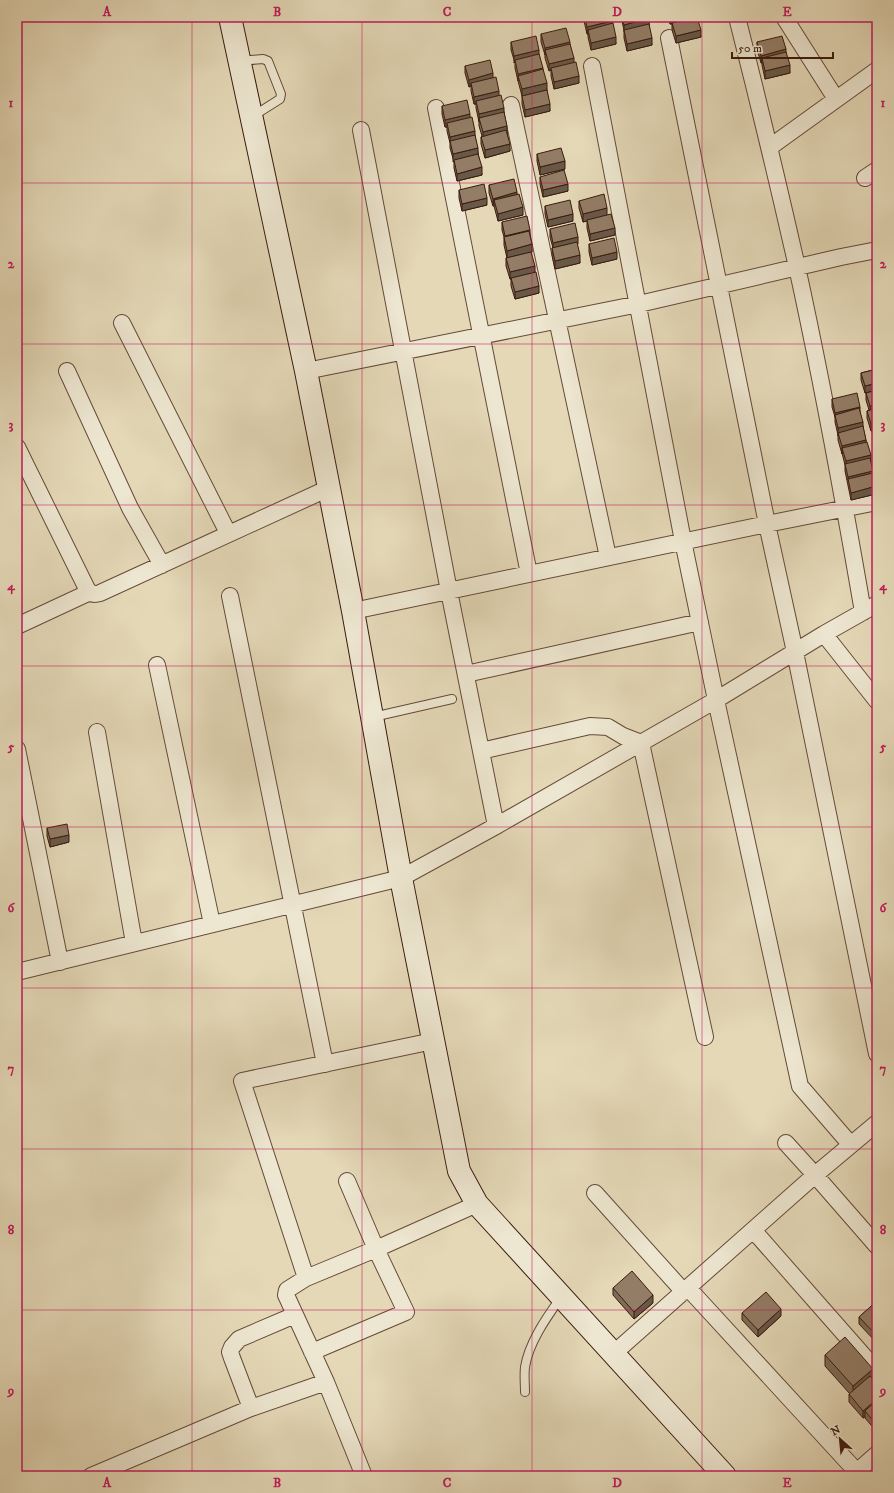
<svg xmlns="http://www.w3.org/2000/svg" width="894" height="1493" font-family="'IM FELL DW Pica',serif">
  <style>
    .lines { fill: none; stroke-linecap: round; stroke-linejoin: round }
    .lane-casing { stroke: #654a38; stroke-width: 10 }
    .street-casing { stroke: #654a38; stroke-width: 18 }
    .secondary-casing { stroke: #3b1b0e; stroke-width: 24 }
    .lane { stroke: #ede6d0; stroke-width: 8 }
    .street { stroke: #ede6d0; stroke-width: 16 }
    .secondary { stroke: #ede6d0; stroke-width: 22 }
    .wall { fill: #7e6c58; stroke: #3b1b0e }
    .shaded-wall { fill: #675847; stroke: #3b1b0e }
    .building { fill: #937d66; stroke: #3b1b0e }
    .grid { fill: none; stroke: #c2185b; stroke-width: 1; stroke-opacity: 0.55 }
    .neatline { fill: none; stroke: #c2185b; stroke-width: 1.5 }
    .grid-label { font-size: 13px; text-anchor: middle; font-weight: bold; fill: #c2185b }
  </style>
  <rect width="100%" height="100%" fill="#e4d8b7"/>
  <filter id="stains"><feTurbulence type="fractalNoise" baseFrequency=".005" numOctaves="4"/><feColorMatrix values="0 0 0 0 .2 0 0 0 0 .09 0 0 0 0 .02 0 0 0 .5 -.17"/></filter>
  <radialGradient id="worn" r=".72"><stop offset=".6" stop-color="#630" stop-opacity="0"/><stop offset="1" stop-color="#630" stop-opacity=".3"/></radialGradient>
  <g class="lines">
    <g class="lane-casing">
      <path id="lane" d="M240,61L263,59L268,61L281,94L280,99L253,116
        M373,717L452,699
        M525,1392C525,1384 524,1375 525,1367C529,1342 547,1317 561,1297"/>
    </g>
    <g class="street-casing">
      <path id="street" d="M737,17C758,100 778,183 797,267C822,381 843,496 863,612
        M784,17L836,99
        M669,38L767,524L795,652L877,1054
        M592,66L683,541L716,700L800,1086L851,1145
        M511,105L608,557
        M436,108L529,574
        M361,130L449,591L496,826
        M770,147L877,70
        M865,178L877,170
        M122,323L228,533
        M67,371L130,508L162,565
        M306,371L639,304L841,257L877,250
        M17,447L87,589C90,594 94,595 100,593L329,488
        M230,596L325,1064
        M353,611L767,524L877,502
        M17,626L90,592
        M824,634L877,701
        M157,665L212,924
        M466,674L700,622
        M97,732L134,943
        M17,749L60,962
        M481,751L590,726L608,727L623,736L641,743L705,1037
        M17,972L401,878L496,826L716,700L824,634L877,604
        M786,1143L815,1175L877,1246
        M595,1193L684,1292
        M753,1230L877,1371
        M306,1278L242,1081L433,1041
        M688,1288L857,1472
        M312,1352L406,1312L376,1249L347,1181
        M613,1354L815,1175L877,1123
        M251,1408L232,1358L230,1352L232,1347L239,1339L295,1315
        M91,1476L251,1408L326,1382
        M364,1476L326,1382L286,1295L287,1290L306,1278L376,1249L477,1204
        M852,1476L877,1454"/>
    </g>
    <g class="secondary-casing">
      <path id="secondary" d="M230,17L306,371L353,611L401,878L459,1171L477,1204L725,1476"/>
    </g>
    <use href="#lane" class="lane"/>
    <use href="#street" class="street"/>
    <use href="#secondary" class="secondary"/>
  </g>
  <path class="wall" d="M584,17H611L616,44L591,50L588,37V34H587L584,21Z
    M619,17H649V26L652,45L627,51L624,38V30L621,17Z
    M669,17H697L701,37L676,43L672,30V24H670Z
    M541,34L570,44L574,63L579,83L554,89L551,76V70L549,71L545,58V55L541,42Z
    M511,42L539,54L547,90L550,111L525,117L522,104V96L518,81L515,68V63L511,50Z
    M757,42L786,52L790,73L765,79L762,65V63H761L757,49Z
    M465,66L493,78L504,112L510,151L485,158L481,144V137L482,136L479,126V122L476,108V104H474L471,91V86L469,87L465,73Z
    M442,106L470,117L475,136L482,175L457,181L454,168V162L450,148V143L447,131V127H445L442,114Z
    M537,154L565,169L540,175L537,161Z
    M540,177L568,191L543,197L540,184Z
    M489,185L517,195L523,215L498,221L494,206H493L489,193Z
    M459,190L487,205L462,211L459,198Z
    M579,201L607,215L615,235L590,241L587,228V221L583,222L579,208Z
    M545,206L573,221L548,227L545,214Z
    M502,222L530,237L532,252H531L535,273L539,293L515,299L511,286V279H510L506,266V258H507L504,245V237L502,230Z
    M550,229L578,244H577L580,263L555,269L552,255V248H553L550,237Z
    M589,244L617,259L592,265L589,252Z
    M877,369V470L873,452V444H874L872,431H871L867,418V411L869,410L866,400V393H865L861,380V373Z
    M832,399L860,412L863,427L873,474L876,494L851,500L845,471V465L842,453V454L838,440V435L835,422V417L832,407Z
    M47,828L69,842L50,847L47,836Z
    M613,1288L653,1303L634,1319L613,1295Z
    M877,1301V1343L859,1324V1317Z
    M742,1313L781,1316L758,1337L742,1320Z
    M825,1355L873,1379L877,1384V1432L865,1418V1417L863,1418L849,1402V1394H850L825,1366Z"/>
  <path class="shaded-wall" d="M670,17H695V18L670,24Z
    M649,18V26L624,32V25Z
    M612,21V28L588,30V34H587V27Z
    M701,30V37L676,43V36Z
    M616,37V44L591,50V43Z
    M652,38V45L627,51V44Z
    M570,42V49L545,50V55V48Z
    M786,49V57L762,58V63H761V56Z
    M539,50V57L515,60L514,63V56Z
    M574,58V65L551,68V70L549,71V64Z
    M790,65V73L765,79V71Z
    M543,68V75L518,76V81V74Z
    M493,73V81L471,83V86L469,87V80Z
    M579,76V83L554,89V82Z
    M547,83V90L522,96V89Z
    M499,91V98L476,101V104H474V97Z
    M550,104V111L525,117V110Z
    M504,108V116L479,118V122V114Z
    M470,114V121L447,123V127H445V120Z
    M507,126V133L483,139V132Z
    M475,131V138L450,142V137Z
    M510,144V151L485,158V150Z
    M478,148V155L453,162V154Z
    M565,161V169L540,175V167Z
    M482,167V175L457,181V174Z
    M568,184V191L543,197V190Z
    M517,192V200H494V206H493V199Z
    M487,198V205L462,211V204Z
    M523,207V215L498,221V214Z
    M607,208V215L583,222V214Z
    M573,214V221L548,227V220Z
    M615,228V235L590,241V234Z
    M530,230V237L505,243V236Z
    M578,237V244L553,250V243Z
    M532,244V252L507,258V251Z
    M617,252V259L592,265V258Z
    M580,255V263L555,269V261Z
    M535,266V273L510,279V272Z
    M539,286V293L515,299V292Z
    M877,383V390L865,393V386Z
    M877,405V412L870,414V406Z
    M860,407V414L835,418V413Z
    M863,422V429L838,433V436V428Z
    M877,422V430L872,426V431H871V424Z
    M877,439V446L875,447V440Z
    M866,440V447L842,448V454V446Z
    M871,455V462L846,469V461Z
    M873,471V479L848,480V477Z
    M876,486V494L851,500V493Z
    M69,835V842L50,847V839Z
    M653,1295V1303L634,1319V1312Z
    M781,1309V1316L758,1337V1330Z
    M873,1369V1380L853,1397V1386Z
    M877,1399V1406L865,1411V1417L863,1418V1411Z"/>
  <path class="building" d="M585,17H611L612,21L587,27Z
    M622,17H649V18L624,25Z
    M694,17H697L701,30L676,36L672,23Z
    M613,23L616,37L591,43L588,30Z
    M649,24L652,38L627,44L624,30Z
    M566,28L570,42L545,48L541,34Z
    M536,36L539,50L514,56L511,42Z
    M782,36L786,49L761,56L757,42Z
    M570,44L574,58L549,64L545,50Z
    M786,52L790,65L765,71L762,58Z
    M539,54L543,68L518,74L515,60Z
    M490,60L493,73L469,80L465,66Z
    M576,62L579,76L554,82L551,68Z
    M543,69L547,83L522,89L518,76Z
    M496,77L499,91L474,97L471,83Z
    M547,90L550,104L525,110L522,96Z
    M501,95L504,108L479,114L476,101Z
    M467,100L470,114L445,120L442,106Z
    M504,112L507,126L483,132L479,118Z
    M472,117L475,131L450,137L447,123Z
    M506,130L510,144L485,150L481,137Z
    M475,135L478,148L453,154L450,141Z
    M561,148L565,161L540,167L537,154Z
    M478,154L482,167L457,174L454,160Z
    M564,170L568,184L543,190L540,177Z
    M514,179L517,192L493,199L489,185Z
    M484,184L487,198L462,204L459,190Z
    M519,194L523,207L498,214L494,200Z
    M604,194L607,208L583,214L579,201Z
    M570,200L573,214L548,220L545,206Z
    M611,214L615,228L590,234L587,220Z
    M527,216L530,230L505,236L502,222Z
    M575,223L578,237L553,243L550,229Z
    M529,231L532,244L507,251L504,237Z
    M614,238L617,252L592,258L589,244Z
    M577,242L580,255L555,261L552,248Z
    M531,252L535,266L510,272L506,258Z
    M536,272L539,286L515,292L511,278Z
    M877,369V383L865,386L861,373Z
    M877,390V405L870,406L866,393Z
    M857,393L860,407L835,413L832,399Z
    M859,408L863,422L838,428L835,415Z
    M877,408V422L871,424L867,411Z
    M877,425V439L875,440L872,426Z
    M863,426L866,440L842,446L838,433Z
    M867,442L871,455L846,461L842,448Z
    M877,443V458H876L873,444Z
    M870,458L873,471L848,477L845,464Z
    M873,473L876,486L851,493L848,479Z
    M67,824L69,835L50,839L47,828Z
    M632,1271L653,1295L634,1312L613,1288Z
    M766,1292L781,1309L758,1330L742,1313Z
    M877,1301V1336L859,1317Z
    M845,1337L873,1369L853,1386L825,1355Z
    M870,1376L877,1384V1399L863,1411L849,1394Z
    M877,1400V1425L865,1411Z"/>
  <path class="grid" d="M192,17V1476M362,17V1476M532,17V1476M702,17V1476M17,183H877M17,344H877M17,505H877M17,666H877M17,827H877M17,988H877M17,1149H877M17,1310H877"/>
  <rect width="894" height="1493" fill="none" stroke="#e4d8b7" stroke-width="44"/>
  <g transform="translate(840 1439) rotate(333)" stroke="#ede6d0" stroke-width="3" paint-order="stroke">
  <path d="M0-3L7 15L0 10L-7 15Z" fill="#3b1b0e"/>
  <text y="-6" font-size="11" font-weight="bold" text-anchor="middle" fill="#3b1b0e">N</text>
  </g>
  <path d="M732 52v6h101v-6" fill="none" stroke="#3b1b0e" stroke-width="2"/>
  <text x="738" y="52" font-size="12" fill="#3b1b0e" stroke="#ede6d0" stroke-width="3" paint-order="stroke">50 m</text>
  <rect x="22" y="22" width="850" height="1449" class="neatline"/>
  <g class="grid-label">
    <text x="107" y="16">A</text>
    <text x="277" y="16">B</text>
    <text x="447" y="16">C</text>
    <text x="617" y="16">D</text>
    <text x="787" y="16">E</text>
    <text x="11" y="107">1</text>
    <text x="883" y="107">1</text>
    <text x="11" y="268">2</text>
    <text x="883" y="268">2</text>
    <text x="11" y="429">3</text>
    <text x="883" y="429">3</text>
    <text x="11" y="590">4</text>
    <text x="883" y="590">4</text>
    <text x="11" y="751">5</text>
    <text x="883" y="751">5</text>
    <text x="11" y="912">6</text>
    <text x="883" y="912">6</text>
    <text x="11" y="1073">7</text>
    <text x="883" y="1073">7</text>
    <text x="11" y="1234">8</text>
    <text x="883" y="1234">8</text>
    <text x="11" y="1395">9</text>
    <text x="883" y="1395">9</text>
    <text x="107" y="1487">A</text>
    <text x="277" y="1487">B</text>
    <text x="447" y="1487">C</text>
    <text x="617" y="1487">D</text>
    <text x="787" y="1487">E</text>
  </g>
  <rect width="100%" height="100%" filter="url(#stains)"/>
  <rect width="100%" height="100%" fill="url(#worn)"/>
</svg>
